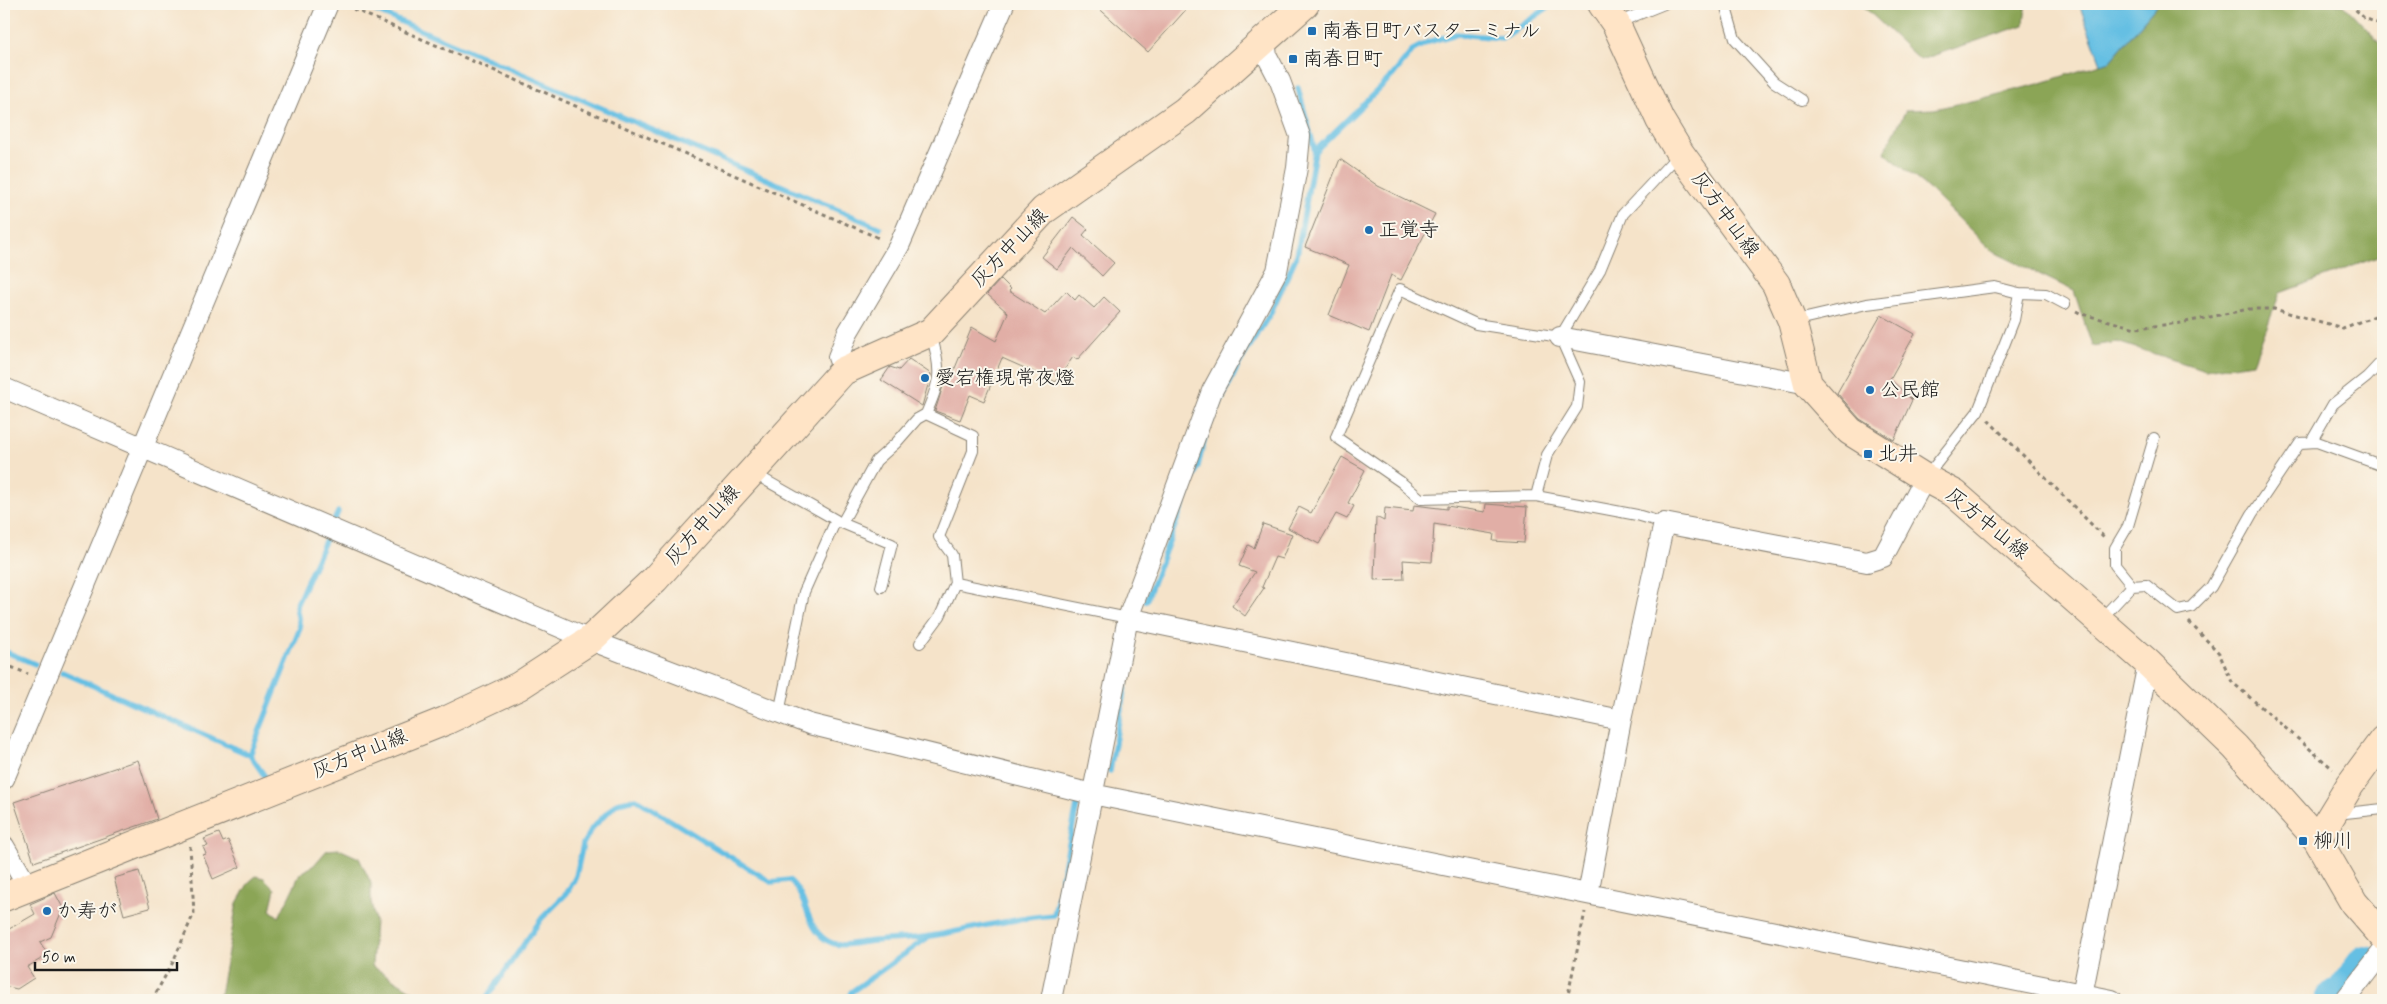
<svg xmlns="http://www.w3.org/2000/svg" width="2387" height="1004" font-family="Mynerve,'Klee One',sans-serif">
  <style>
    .forest { fill: #8ba557; stroke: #54603a }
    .water { fill: #65bfe3; stroke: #406e80 }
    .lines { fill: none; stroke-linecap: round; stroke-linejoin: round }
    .stream { stroke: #65bfe3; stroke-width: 5.5 }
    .river { stroke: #65bfe3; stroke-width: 34 }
    .building { fill: #e1aea6 }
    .lane-casing { stroke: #888072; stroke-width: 12 }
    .street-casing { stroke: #888072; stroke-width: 22 }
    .secondary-casing { stroke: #888072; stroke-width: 30 }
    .path { stroke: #888072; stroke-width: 3; stroke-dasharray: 4 4; stroke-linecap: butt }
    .lane { stroke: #fff; stroke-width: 10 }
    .street { stroke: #fff; stroke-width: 20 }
    .secondary { stroke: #ffe4c6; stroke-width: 28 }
    .poi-dot { fill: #1f6fb2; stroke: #fbf7ec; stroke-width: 2 }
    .labels { text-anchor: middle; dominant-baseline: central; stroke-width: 4; stroke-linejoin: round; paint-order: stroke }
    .poi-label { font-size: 20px; fill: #1c1c1c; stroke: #fbf7ec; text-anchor: start }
    .street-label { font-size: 20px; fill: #1c1c1c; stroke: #fbf7ec }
  </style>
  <rect width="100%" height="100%" fill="#fbf7ec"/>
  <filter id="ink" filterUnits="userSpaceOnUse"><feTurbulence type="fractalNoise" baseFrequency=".02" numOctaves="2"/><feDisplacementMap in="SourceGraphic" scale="10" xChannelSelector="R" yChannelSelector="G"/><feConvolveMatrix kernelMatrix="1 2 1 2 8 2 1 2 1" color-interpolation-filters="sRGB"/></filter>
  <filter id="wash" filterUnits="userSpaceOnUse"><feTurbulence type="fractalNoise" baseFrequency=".0096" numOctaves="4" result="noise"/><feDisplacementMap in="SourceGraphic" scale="20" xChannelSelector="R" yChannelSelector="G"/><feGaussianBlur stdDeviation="1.12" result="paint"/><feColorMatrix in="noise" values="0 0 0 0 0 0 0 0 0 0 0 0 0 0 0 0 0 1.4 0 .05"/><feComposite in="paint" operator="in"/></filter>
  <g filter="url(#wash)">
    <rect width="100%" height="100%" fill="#f5e3c9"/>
    <path class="forest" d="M1861,4H2026L2024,25L1920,60Z
      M2158,4H2343L2383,46V255L2280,293L2253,363L2205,370L2117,342L2092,346L2074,291L1992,251L1931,191L1884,152L1906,110L1934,109L1980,99L2038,84L2110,61Z
      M339,849L359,858L371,883V901L375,921L372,966L427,1000H219L237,903L249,882L256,876L264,878L275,889L270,910L279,917L300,874L314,865L327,850Z"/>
    <path class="water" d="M2079,4H2158L2110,61L2101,64Z"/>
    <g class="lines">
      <path class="stream" d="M360,4L880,228
        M1315,151L1393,75L1413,50L1428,42L1456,34L1503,38L1553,4
        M1209,425L1240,362L1270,314L1297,255L1315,151L1298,88
        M1146,601L1198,466L1205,436
        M4,651L35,664
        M62,672L250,755L266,778
        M250,755L300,628L296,606L338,512
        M1110,771L1128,669
        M485,1000L542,918L567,893L576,876L583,844L592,828L617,803L636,799L771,882L789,880C808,896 805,926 826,940C840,949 851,943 866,942C888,939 909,940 931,936C972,929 1012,918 1054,915L1077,806
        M849,1000L851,992L927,938"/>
      <path class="river" d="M2331,1000L2343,992L2365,962"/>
    </g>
    <g id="blocks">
      <path class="building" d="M1094,4H1191L1148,52Z
        M1340,159L1378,186L1435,214L1401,280L1391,275L1369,332L1329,315L1349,265L1305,247Z
        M1073,217L1088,229L1083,235L1114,263L1102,276L1073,248L1057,269L1042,257Z
        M1001,279L1011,289L1009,291L1045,314L1066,291L1075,300L1079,295L1094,308L1104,297L1120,312L1077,360L1073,357L1056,382L1002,358L984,401L970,395L960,420L935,411L944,383L948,385L972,327L996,341L1008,313L987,294Z
        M1881,315L1915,334L1890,379L1912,400L1894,440L1860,419L1837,393Z
        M909,359L931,374L922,406L881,380L890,367L899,370Z
        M1342,457L1365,470L1348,503L1354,506L1347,519L1336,514L1319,544L1288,528L1299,507L1311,513Z
        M1486,504L1527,507L1524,543L1493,541L1494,534L1434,524L1432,562L1403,560L1404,579L1374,580L1376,517L1384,521L1385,508L1413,511L1414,505L1447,509V506L1485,512Z
        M1263,524L1292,534L1282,559L1275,557L1262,587L1264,588L1245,616L1232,606L1255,572L1239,566L1248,545L1254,548Z
        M138,760L157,819L34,862L14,802Z
        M219,833L223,842L228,840L240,867L213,879L203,855L206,854L203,847L208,846L204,839Z
        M139,871L150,908L124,915L114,878Z
        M55,893L63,908L51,937L40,942L48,955L27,967L34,978L17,989L4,986V932L35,914L30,904Z"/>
    </g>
  </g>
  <g filter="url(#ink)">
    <use href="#blocks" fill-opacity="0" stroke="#888072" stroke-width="1"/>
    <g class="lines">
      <g class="lane-casing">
        <path id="lane" d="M1725,4L1735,39L1774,82L1802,100
          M1617,23L1664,4
          M1793,321L1867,304L1995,287L2019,293L2046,294L2065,304
          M931,333C941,372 942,377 926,414L973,436V451L939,537L952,555L955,583L1128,618
          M1560,337L1476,324L1400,289L1336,437L1401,482L1421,499L1536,496L1637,515L1664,523
          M1560,337L1600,270L1623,214L1679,154
          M2311,442L2333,404L2367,377L2383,360
          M751,472L836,520L804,592L779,713
          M1926,477L1978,411L2014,320L2019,293
          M1536,496L1547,455L1577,407L1580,382L1560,337
          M837,521L892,544L881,587
          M842,523L876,461L896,443L917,419L926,414
          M2132,586L2115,565V548L2128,526L2154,438
          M2100,620L2132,586L2146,585L2178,610L2191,607L2211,587L2252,514L2300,443L2317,442L2383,466
          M920,643L940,616L955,583
          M2336,814L2383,809"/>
      </g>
      <g class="street-casing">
        <path id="street" d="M1560,337L1808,384
          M843,371L838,357L848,332L899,246L1004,4
          M4,388L590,640L809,724L1092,794L2112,1000
          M1128,618L1621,720
          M4,779L328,4
          M4,846L28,887
          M1588,894L1621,720L1664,523L1867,562L1883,557L1925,478
          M1051,1000L1128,618L1212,391L1277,271L1297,168L1300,136L1280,81L1267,56L1265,41
          M2081,1000L2148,663
          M2345,1000L2383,951"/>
      </g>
      <g class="secondary-casing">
        <path id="secondary" d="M1602,4L1616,24L1660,120L1680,153L1776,284L1792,321L1808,384L1850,431L1925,478L1955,494L2148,663L2235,747L2317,839L2354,903L2383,936
          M2317,839L2350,785L2383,740
          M4,897L445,721L519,686L590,640L655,579L843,371L931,332L1044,210L1185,111L1305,4"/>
      </g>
      <path class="path" d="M2350,4L2364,18L2383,25
        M346,6L881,239
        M2076,311L2082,314L2136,328L2181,323L2249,309H2274L2343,328L2383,313
        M1988,420L2105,538
        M2189,622L2219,653L2232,682L2333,769
        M4,664L28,674
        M152,1000L173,962L194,913L190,846
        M1567,1000L1585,912"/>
      <use href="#lane" class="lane"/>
      <use href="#street" class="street"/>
      <use href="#secondary" class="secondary"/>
    </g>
  </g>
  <g class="poi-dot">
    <rect x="1307" y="26" width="10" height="10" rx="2.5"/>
    <rect x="1288" y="54" width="10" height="10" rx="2.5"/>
    <circle cx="1369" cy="230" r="5"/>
    <circle cx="925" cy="378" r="5"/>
    <circle cx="1870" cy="390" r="5"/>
    <rect x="1863" y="449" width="10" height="10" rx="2.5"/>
    <rect x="2298" y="836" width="10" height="10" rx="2.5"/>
    <circle cx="47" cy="911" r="5"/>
  </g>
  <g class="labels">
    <g class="poi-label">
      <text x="1322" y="31">南春日町バスターミナル</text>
      <text x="1303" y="59">南春日町</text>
      <text x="1379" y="230">正覚寺</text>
      <text x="935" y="378">愛宕権現常夜燈</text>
      <text x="1880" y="390">公民館</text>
      <text x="1878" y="454">北井</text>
      <text x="2313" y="841">柳川</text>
      <text x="57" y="911">か寿が</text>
    </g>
    <g class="street-label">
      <text transform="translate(1725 215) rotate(54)">灰方中山線</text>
      <text transform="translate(1010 248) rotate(-46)">灰方中山線</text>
      <text transform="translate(1987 524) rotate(39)">灰方中山線</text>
      <text transform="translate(703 525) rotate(-48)">灰方中山線</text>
      <text transform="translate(360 754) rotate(-22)">灰方中山線</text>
    </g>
  </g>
  <rect width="2387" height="1004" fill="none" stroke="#fbf7ec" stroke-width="20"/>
  <path d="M35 962v8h142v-8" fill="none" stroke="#1c1c1c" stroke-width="2.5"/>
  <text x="42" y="962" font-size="15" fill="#1c1c1c" stroke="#fbf7ec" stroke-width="4" paint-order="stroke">50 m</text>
</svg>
